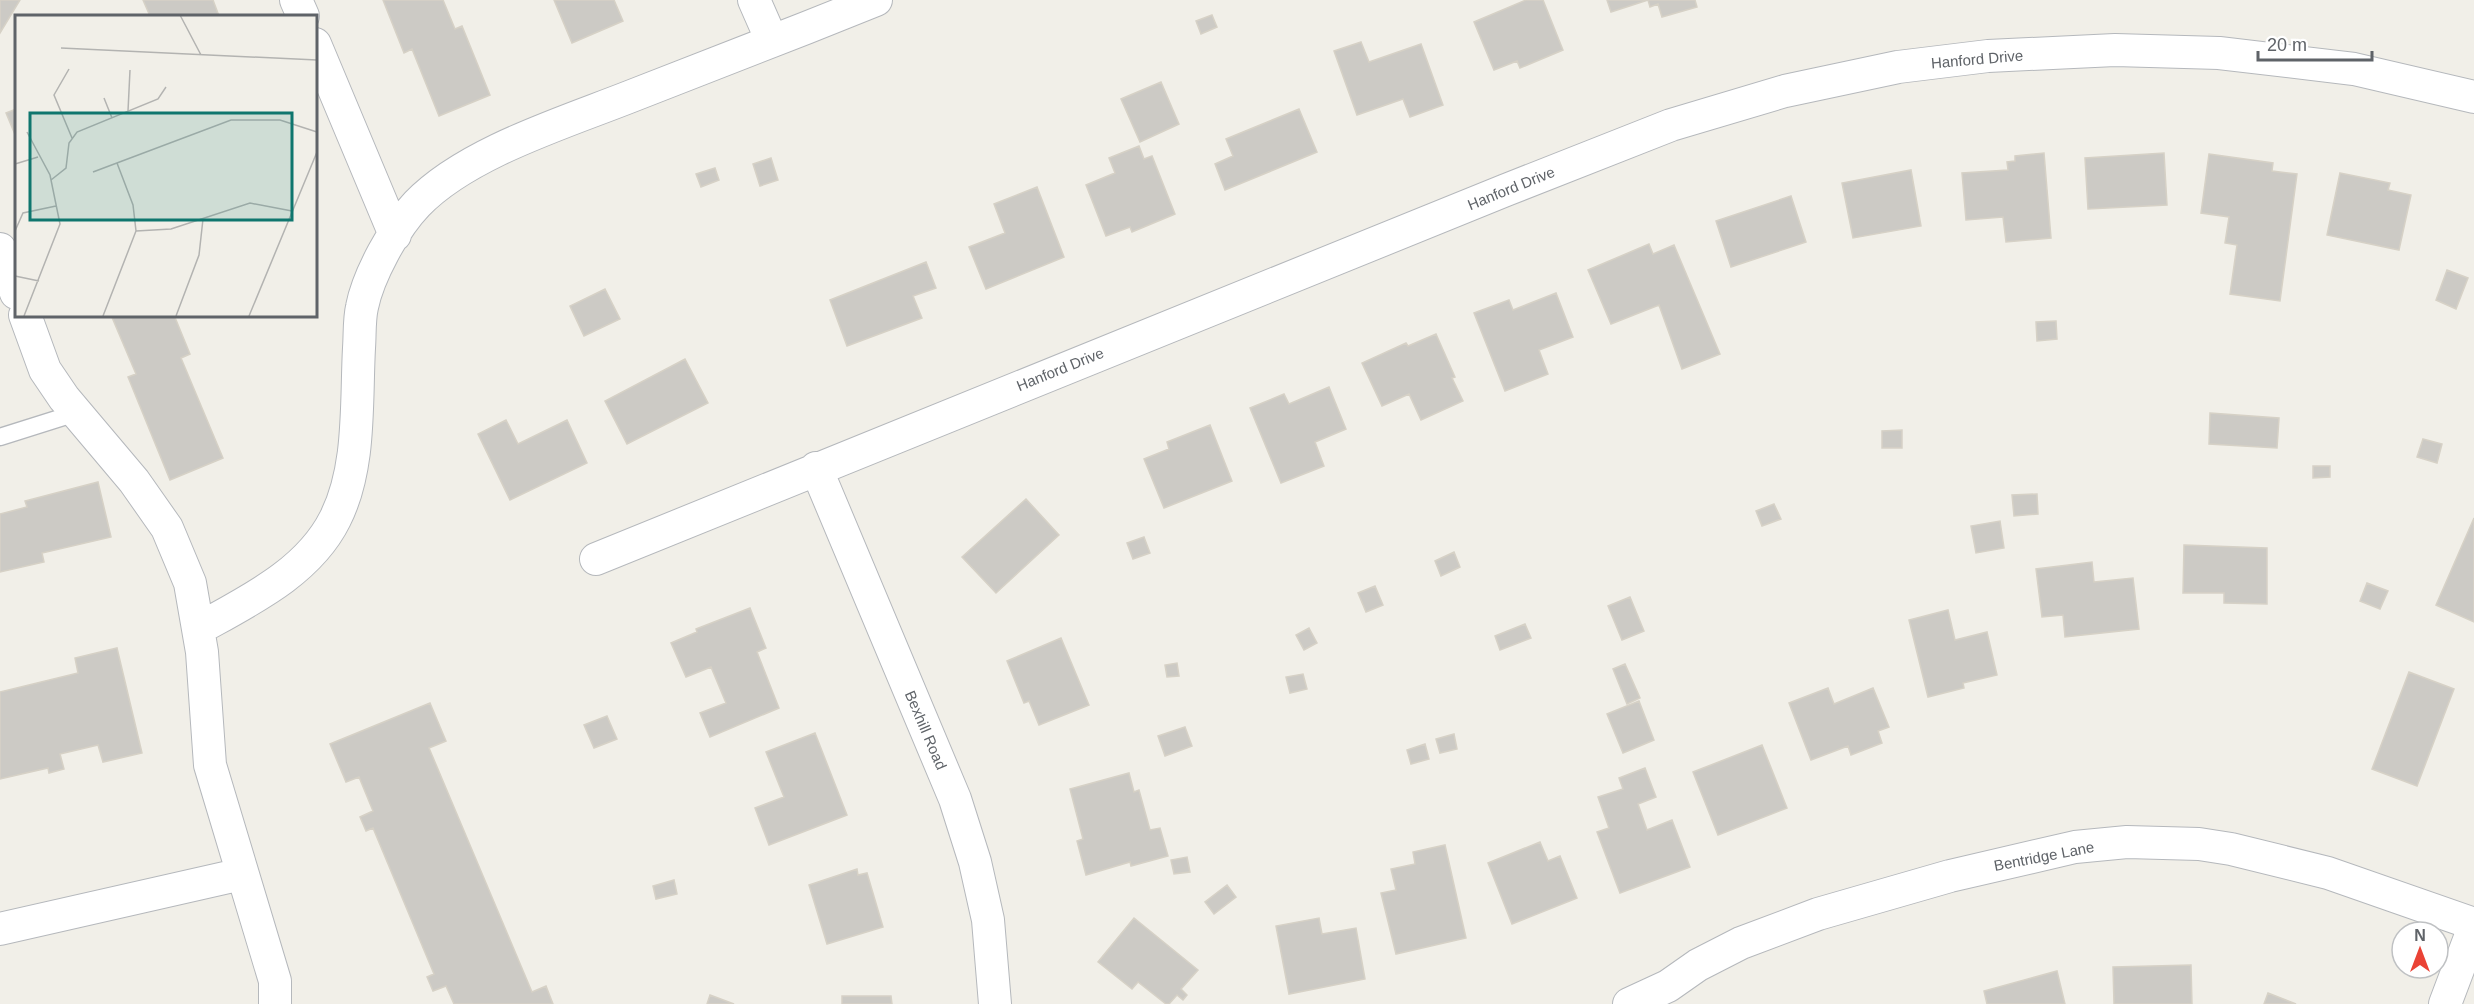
<svg xmlns="http://www.w3.org/2000/svg" width="2474" height="1004" font-family="Helvetica,sans-serif">
  <style>
    .building { fill: #cccac5; stroke: #d6d1c6; stroke-width: 1.5 }
    .lines { fill: none; stroke-linecap: round; stroke-linejoin: round }
    .lane-casing { stroke: #b5b8bc; stroke-width: 19 }
    .street-casing { stroke: #b5b8bc; stroke-width: 34 }
    .lane { stroke: #fff; stroke-width: 16 }
    .street { stroke: #fff; stroke-width: 32 }
    .labels { text-anchor: middle; dominant-baseline: central; stroke-width: 6; stroke-linejoin: round; paint-order: stroke }
    .street-label { font-size: 15px; fill: #5f6368; stroke: #fff }
    .inset-road { fill: none; stroke: #b3b3b1; stroke-width: 1.5 }
    .view { fill: #0f766e; fill-opacity: 0.15; stroke: #0f766e; stroke-width: 3 }
    .inset-edge { fill: none; stroke: #5f6368; stroke-width: 3 }
  </style>
  <rect width="100%" height="100%" fill="#f1efe8"/>
  <path class="building" d="M0,0H20L0,33Z
    M143,0H213L219,16H150Z
    M383,0H443L455,29L462,26L490,95L439,116L412,49L404,53Z
    M554,0H614L623,21L572,43Z
    M1526,0H1543L1563,50L1520,68L1517,61L1494,70L1474,22Z
    M1607,0H1695L1697,7L1662,17L1658,4L1650,7L1648,0L1611,12Z
    M1212,15L1217,27L1201,34L1196,21Z
    M1361,42L1369,62L1421,44L1443,105L1410,117L1403,99L1357,115L1334,51Z
    M1161,82L1179,124L1140,142L1121,99Z
    M16,109V137L6,113Z
    M1299,109L1317,152L1225,190L1215,164L1233,156L1226,139Z
    M1139,146L1144,159L1152,156L1175,214L1132,232L1130,227L1106,236L1086,185L1115,173L1109,158Z
    M2044,153L2051,238L2006,242L2003,217L1966,220L1962,173L2008,170L2007,162L2015,161V156Z
    M2164,153L2167,205L2088,209L2085,158Z
    M2209,154L2273,163L2272,171L2297,174L2280,301L2230,294L2237,245L2225,243L2229,217L2201,213Z
    M771,158L778,180L760,186L753,164Z
    M715,168L719,180L701,187L696,174Z
    M1911,170L1921,226L1853,238L1842,183Z
    M2340,173L2390,183L2388,190L2411,195L2399,250L2327,235Z
    M1037,187L1064,257L986,289L969,247L1005,233L994,204Z
    M1791,196L1806,242L1731,267L1716,221Z
    M1649,244L1653,254L1674,245L1720,354L1682,369L1659,305L1611,324L1588,270Z
    M926,262L936,288L913,296L922,318L847,346L830,300Z
    M2447,270L2468,278L2456,309L2436,300Z
    M605,289L620,319L584,336L570,306Z
    M1556,293L1573,337L1539,350L1548,374L1505,391L1474,313L1509,300L1513,310Z
    M111,315H174L190,354L181,358L223,458L170,480L128,377L136,374Z
    M2056,321L2057,339L2037,341L2036,322Z
    M1436,334L1455,377L1452,378L1463,401L1421,420L1409,394L1382,406L1362,363L1406,343L1408,346Z
    M685,359L708,403L627,444L605,401Z
    M1329,387L1346,429L1315,442L1324,466L1281,483L1250,408L1284,394L1289,404Z
    M2210,413L2279,418L2277,448L2209,444Z
    M506,420L518,444L567,420L587,463L510,500L478,434Z
    M1210,425L1232,481L1164,508L1144,459L1169,449L1167,442Z
    M1902,430V448H1882V431Z
    M2423,439L2442,444L2437,463L2417,457Z
    M2313,466H2330V477L2313,478Z
    M98,482L111,537L42,553L44,562L0,572V514L27,507L25,501Z
    M2037,494L2038,514L2014,516L2012,495Z
    M1026,499L1059,535L996,593L962,557Z
    M1774,504L1781,519L1762,526L1756,511Z
    M2474,518V622L2436,605Z
    M2000,521L2004,548L1976,553L1971,526Z
    M1144,537L1150,553L1133,559L1127,543Z
    M2184,545L2267,548V604L2224,603V593H2183Z
    M1454,552L1460,567L1441,576L1435,561Z
    M2092,562L2094,582L2133,578L2139,629L2065,637L2063,615L2042,617L2036,569Z
    M2367,583L2388,591L2380,609L2360,601Z
    M1375,586L1383,605L1366,612L1358,593Z
    M1630,597L1644,631L1622,640L1608,606Z
    M750,608L766,648L757,652L779,708L710,737L700,713L726,703L711,667L686,677L671,643L697,632L696,629Z
    M1948,610L1955,640L1987,632L1997,675L1963,683L1964,688L1928,697L1909,620Z
    M1525,624L1531,638L1500,650L1495,636Z
    M1309,628L1317,643L1304,650L1296,635Z
    M1061,638L1089,705L1039,725L1029,701L1024,703L1007,661Z
    M117,648L142,753L103,762L98,745L60,754L64,769L49,773L48,768L0,779V692L78,673L75,658Z
    M1177,663L1179,676L1167,677L1165,665Z
    M1625,664L1640,698L1627,704L1613,669Z
    M2409,672L2454,689L2417,786L2372,769Z
    M1303,674L1307,689L1290,693L1286,677Z
    M1828,688L1834,704L1873,688L1889,727L1878,731L1882,743L1851,755L1848,746L1811,760L1789,703Z
    M1639,701L1654,740L1623,753L1607,714Z
    M430,703L446,741L429,748L532,992L546,986L553,1004H454L446,986L433,991L427,977L434,974L373,828L366,831L360,817L373,811L359,777L346,782L330,744Z
    M607,716L617,739L594,748L584,725Z
    M1185,727L1192,746L1165,756L1158,736Z
    M815,733L847,815L769,845L755,808L784,797L766,752Z
    M1454,734L1457,749L1440,753L1436,739Z
    M1425,744L1429,759L1411,764L1407,750Z
    M1762,745L1787,808L1718,835L1693,772Z
    M1645,768L1656,797L1638,804L1647,830L1672,820L1690,867L1620,893L1597,832L1609,828L1598,797L1623,789L1619,778Z
    M1129,773L1134,792L1139,790L1150,830L1160,828L1168,856L1131,866L1130,862L1086,875L1077,841L1083,839L1070,789Z
    M1540,842L1548,861L1560,856L1577,898L1512,924L1488,863Z
    M1445,845L1466,938L1396,954L1381,893L1396,890L1391,869L1415,864L1413,852Z
    M1187,857L1190,872L1174,874L1171,860Z
    M857,869L858,875L867,873L883,927L827,944L809,885Z
    M674,880L677,894L656,899L653,886Z
    M1227,885L1236,897L1214,914L1205,902Z
    M1134,918L1198,970L1181,989L1187,995L1183,1000L1177,995L1169,1004H1166L1138,982L1132,989L1098,962Z
    M1319,918L1322,934L1356,928L1365,979L1289,994L1276,926Z
    M2191,965L2192,1004H2114L2113,967Z
    M2057,971L2065,1004H1987L1984,991Z
    M2268,993L2296,1004H2264Z
    M710,995L734,1004H707Z
    M842,996H891L892,1004H842Z"/>
  <g class="lines">
    <g class="lane-casing">
      <path id="lane" d="M0,437L76,413"/>
    </g>
    <g class="street-casing">
      <path id="street" d="M296,0L303,16
        M754,0L772,41
        M315,44L395,235
        M0,249L16,293
        M25,315L45,370L64,398L134,481L167,528L190,583L202,652L210,765L275,981V1004
        M816,468L955,799L975,862L988,920L995,1004
        M596,559L1506,190L1671,125L1785,91L1898,67L1988,56L2115,50L2219,53L2354,69L2474,97
        M198,629C248,601 308,573 335,519C361,468 356,403 359,348C360,335 359,320 362,307C368,276 394,228 417,204C466,153 563,123 629,97C712,65 794,33 876,0
        M0,929L242,874
        M1629,1004L1668,986L1698,965L1741,943L1818,914L1950,876L2075,847L2127,842L2199,844L2231,849L2328,873L2474,924
        M2445,1004L2474,927"/>
    </g>
    <use href="#lane" class="lane"/>
    <use href="#street" class="street"/>
  </g>
  <g class="labels">
    <g class="street-label">
      <text transform="translate(1977 59) rotate(-5)">Hanford Drive</text>
      <text transform="translate(1511 188) rotate(-22)">Hanford Drive</text>
      <text transform="translate(1060 369) rotate(-22)">Hanford Drive</text>
      <text transform="translate(926 730) rotate(67)">Bexhill Road</text>
      <text transform="translate(2044 856) rotate(-11)">Bentridge Lane</text>
    </g>
  </g>
  <g transform="translate(15 15)">
    <rect width="302" height="302" fill="#f1efe8"/>
    <path class="inset-road" d="M165,0L186,40M46,33L302,45M54,54L39,80L57,123M89,83L97,103M113,96L115,55M0,149L23,142M78,157L216,105H265L302,117M36,165L51,153L54,128L62,117L143,84L151,72M0,216L8,198L41,191M121,216L156,214L235,188L277,196M0,261L24,266M9,301L45,209L35,160L12,117M88,301L121,216L118,190L102,148M161,301L184,240L188,204M234,301L302,137"/>
    <path class="view" d="M15,98H277V205H15Z"/>
    <rect width="302" height="302" class="inset-edge"/>
  </g>
  <g transform="translate(2420 950)"><circle r="28" fill="#ffffff" stroke="#bfc1c3" stroke-width="1.5"/>
  <path d="M0-4.5L10 22L0 15L-10 22Z" fill="#ea4335"/>
  <text y="-9" font-size="16" font-weight="bold" text-anchor="middle" fill="#5f6368">N</text>
  </g>
  <path d="M2258 51v9h114v-9" fill="none" stroke="#5f6368" stroke-width="3"/>
  <text x="2267" y="51" font-size="18" fill="#5f6368" stroke="#ffffff" stroke-width="4.5" paint-order="stroke">20 m</text>
</svg>
